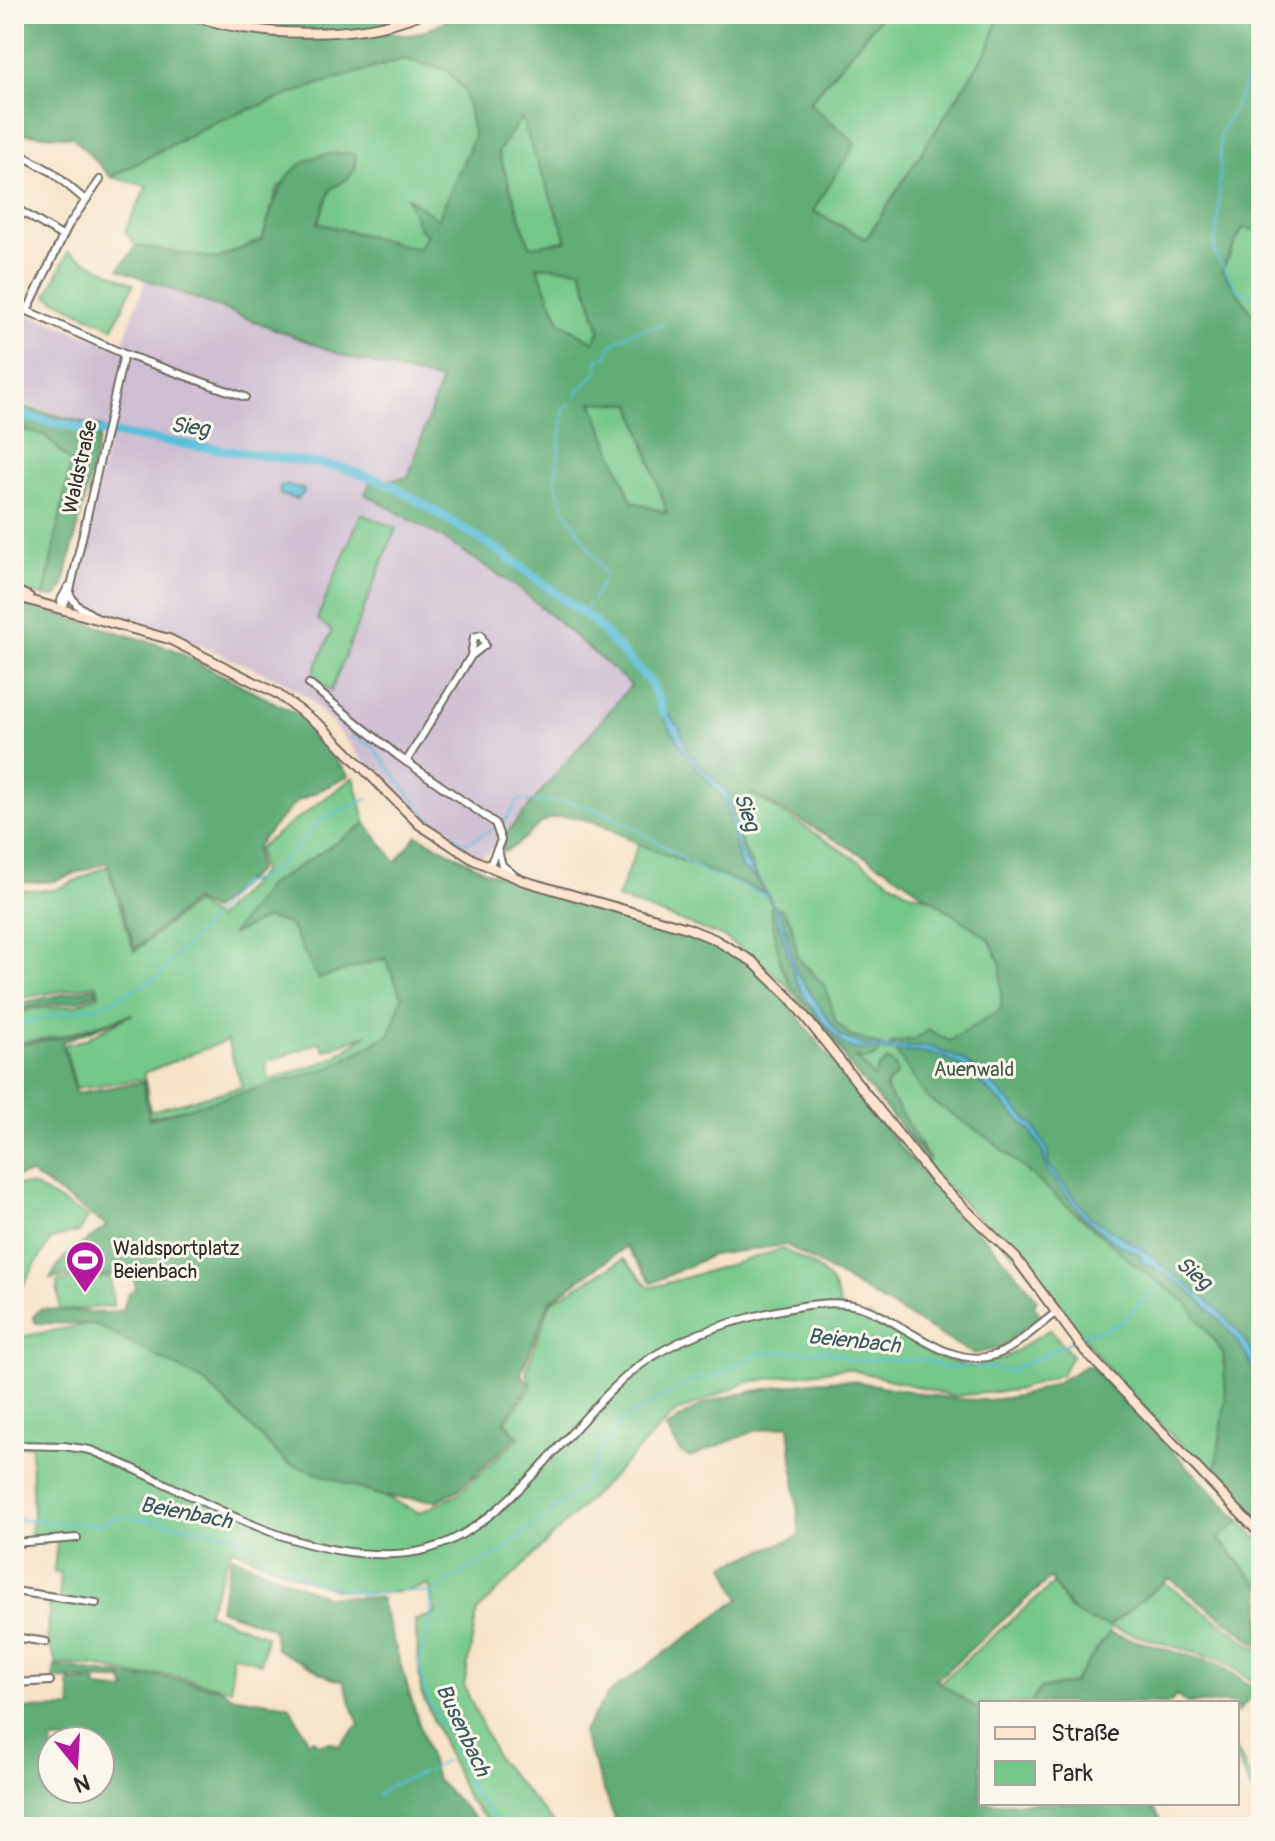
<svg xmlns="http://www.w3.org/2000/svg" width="1275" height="1841" font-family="Pangolin,sans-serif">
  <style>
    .industrial { fill: #cebed1 }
    .green { fill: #74c88b; stroke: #507a5b; stroke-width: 2; fill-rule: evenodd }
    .forest { fill: #5fac77; stroke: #456c51; stroke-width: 2; fill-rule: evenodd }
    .water { fill: #5abfd8; stroke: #427582; stroke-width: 2 }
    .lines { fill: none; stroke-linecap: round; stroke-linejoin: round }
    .stream { stroke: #5abfd8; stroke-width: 2 }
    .river { stroke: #5abfd8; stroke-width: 9 }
    .minor-casing { stroke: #726b62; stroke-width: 10 }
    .secondary-casing { stroke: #726b62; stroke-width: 12 }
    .minor { stroke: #fff; stroke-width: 6 }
    .secondary { stroke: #fde4d1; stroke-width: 8 }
    .labels { text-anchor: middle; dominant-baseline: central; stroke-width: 6; stroke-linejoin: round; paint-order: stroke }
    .street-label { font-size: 20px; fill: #2b2b2b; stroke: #fbf7ec }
    .park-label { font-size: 20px; fill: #415a48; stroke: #fbf7ec }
    .poi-label { font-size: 20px; fill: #2b2b2b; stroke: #fbf7ec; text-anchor: start }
    .water-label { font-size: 22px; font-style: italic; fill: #39575f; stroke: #fbf7ec }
  </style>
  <rect width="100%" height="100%" fill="#fbf7ec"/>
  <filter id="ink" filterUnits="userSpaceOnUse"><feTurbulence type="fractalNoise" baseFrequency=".0125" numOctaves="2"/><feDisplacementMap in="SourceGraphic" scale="16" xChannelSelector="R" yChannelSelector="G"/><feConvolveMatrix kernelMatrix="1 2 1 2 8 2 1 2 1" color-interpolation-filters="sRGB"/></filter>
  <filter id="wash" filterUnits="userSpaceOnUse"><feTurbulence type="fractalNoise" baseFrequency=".006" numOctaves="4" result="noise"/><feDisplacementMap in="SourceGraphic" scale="32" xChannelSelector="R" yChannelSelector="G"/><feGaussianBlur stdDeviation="1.8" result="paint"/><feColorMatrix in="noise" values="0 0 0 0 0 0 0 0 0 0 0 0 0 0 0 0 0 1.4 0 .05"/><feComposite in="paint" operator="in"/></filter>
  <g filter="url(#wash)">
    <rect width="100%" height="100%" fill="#f5e2c7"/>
    <path class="industrial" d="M146,278L347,357L442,381L408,477L370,483L365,494L441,537L520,589L631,684L530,809L487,854L478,856L433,829L387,788L311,700L283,681L171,633L71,600L111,431L14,401V309L121,348Z"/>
    <path class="green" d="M883,14H1000L988,49L866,239L813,211L809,103Z
      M404,59L447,70L465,92L474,137L438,220L409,198L428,234L418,249L317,223L331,189L356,168V154L278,187L262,240L217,259L136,246L125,231L147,186L111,177L215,122L319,84Z
      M521,118L567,240L530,247L498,151Z
      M1243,227L1261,231V326L1222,270Z
      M68,252L134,284L113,328L47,296Z
      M536,266L581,269L600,330L594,342L560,322Z
      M592,401L632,404L667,513L632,502Z
      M14,428L45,435L71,463L44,596L14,588Z
      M361,514L396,528L331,691L311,678L332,631L317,619Z
      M647,695L757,797L910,893C938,896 967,922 989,939L1259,1331L1261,1521L1243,1502L1241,1506L1217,1477L1208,1473L1119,1382L1018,1258L931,1171L896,1120L785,983L724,937L617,898L639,843L677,859Z
      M354,777L366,824L269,885L233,933L266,918L290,924L318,978L385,958L402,997L390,1034L332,1067L246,1094L149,1117L143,1079L76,1088L64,1045L84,1040L132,1014L61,1036L14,1043V1016L31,1009L76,1005L99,995L97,985L14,999V890H55L108,866L134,952L194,903L216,919L262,872L258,848ZM368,1034L330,1060L269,1080L265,1063L320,1042L324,1051ZM227,1040L242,1087L150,1111L144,1073Z
      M14,1185H31L88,1217L79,1232L51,1239L14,1300Z
      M783,1249C815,1267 836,1272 841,1313L872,1318L935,1357L972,1367L1006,1357L1050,1329L1072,1356L1062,1374L1016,1390L953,1396L845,1368L747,1382L675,1413L477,1612L464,1686L498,1760L557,1827H494L468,1800L421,1692L415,1620L436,1614L429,1585C350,1609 303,1578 232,1548L207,1613L266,1636L261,1663L232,1654L231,1689L163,1674L140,1677L96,1666L57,1664L47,1639L49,1604L59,1602L61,1573L54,1572L57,1540H28L33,1518L31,1445H20L19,1416L14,1419V1338L94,1323L204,1381L287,1463L385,1497L419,1513L457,1495L519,1438L506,1421L532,1387L526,1370L551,1302L624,1259L650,1288Z
      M110,1277L113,1306L60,1311L57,1282Z
      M1240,1521L1261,1542V1587L1218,1538Z
      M1164,1582L1261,1652V1687L1225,1662L1109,1627V1633L1073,1684L1040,1689L1031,1703H981V1711L939,1683L1054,1583L1069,1609L1109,1626Z
      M1237,1750L1261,1799V1812L1237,1759Z"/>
    <path class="forest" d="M14,14H408L384,29C410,44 433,28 456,14H883L809,103L856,143L813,211L866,239L988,49L1000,14H1261V231L1243,228L1222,270L1261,326V1353L1255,1361L1261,1379V1529L1215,1474L1226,1396L1223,1353L1187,1303L1134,1264L990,1139L927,1098L890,1043L914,1039L929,1030L949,1041L1001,1009V964L989,939L887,869L753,794L737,834L765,893C725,877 684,862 644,846C616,834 592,814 558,817C534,819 523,848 501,852L505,835L631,685L520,589L441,537L365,494L370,483L408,477L441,381L347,357L119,269L136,246L217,259L262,240C279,185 288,148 356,154C356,176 348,180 331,189L318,223L418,249L427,234L419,229L407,197L438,219L474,137L465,91L447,70L404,59L319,84L215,122L111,177L73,137L14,133ZM521,118L567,240L566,241L530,246L498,152ZM537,266L581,269L600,330L594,342L560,322ZM592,402L632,404L667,513L632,502Z
      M14,405L102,427L63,587L56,597L44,596L71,463L45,435L14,428Z
      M14,601L170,648L300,716L349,776L296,802L256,846L258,870L212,910L193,901L135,949L107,862L55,881L14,883Z
      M366,824L396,862L417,835L487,872L723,948L752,967L777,990C823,1048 866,1108 914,1163C955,1210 1000,1250 1037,1299L1034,1305L1041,1316L1001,1348L973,1354L786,1245L712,1255L652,1283L626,1247L550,1301L521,1373L530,1385L504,1420L516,1437L458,1490L437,1501L385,1497L287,1463L204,1381L94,1324L36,1323L33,1317L40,1309L107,1313L123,1310L128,1294L136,1289L133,1274C116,1273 104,1276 88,1278C74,1279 63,1276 50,1279L63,1258L107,1226L31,1174L14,1177V1045L62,1038L133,1014L62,1042L76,1093L143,1082L149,1119L332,1067L390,1034L402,997L385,958L318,979L289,924L266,918L231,935L269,885Z
      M770,908H781L791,922L798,958L825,986L836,1022L851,1036L880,1045L878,1055L866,1060L856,1057L874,1078L878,1068L888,1060L895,1066L897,1074L885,1087L930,1161L847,1063L843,1050L790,984L781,966Z
      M96,988L97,993L77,1001L30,1007L14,1013V1004Z
      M1085,1366H1091L1240,1521L1218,1539L1261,1587V1647L1169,1578L1109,1626C1072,1618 1069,1608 1050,1578L936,1680L981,1711V1803H1144L1154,1810L1164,1827H618L582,1733L608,1694L740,1599L725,1565L800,1536L789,1425L755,1431L690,1457L681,1453L666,1428C679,1420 693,1408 707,1403C734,1393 825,1377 851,1381C943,1394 998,1423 1085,1366Z
      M232,1556L324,1596L380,1598L436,1779L483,1827H14V1709L72,1708L69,1682H96L97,1688L126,1691L123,1680L53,1679L55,1666L141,1679L154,1675L222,1689L229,1696L289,1705L309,1742L313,1739L319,1744L330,1742L339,1746L359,1725L343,1680L333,1679L276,1649L273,1628L219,1609ZM100,1741V1789H52V1741Z
      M1109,1633L1220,1665L1257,1690L1237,1713V1703H1187L1176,1696L1170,1703H1031L1040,1689L1073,1683Z"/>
    <path class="water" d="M287,485L303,489L304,493L297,499L280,495V486Z
      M659,704L679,727L689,753L728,793L742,854L782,918L797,973L840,1036L868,1047H931L961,1059L985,1077L1034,1126L1047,1149L1049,1166L1090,1217L1155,1257L1161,1265C1197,1291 1252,1329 1260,1377C1264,1398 1261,1418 1261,1442C1257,1430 1252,1413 1254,1400C1255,1392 1260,1387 1256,1377C1242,1334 1183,1278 1142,1263L1140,1255L1114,1242L1085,1218L1048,1172L1041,1148L1030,1130L966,1069L944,1057L928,1053L851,1049C836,1042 800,994 795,977C785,949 773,880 741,869L725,800L687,756L659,710Z"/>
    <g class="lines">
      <path class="stream" d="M1261,37L1241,94L1220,134L1219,214L1214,252L1237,290L1261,300
        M577,396V392L597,373L598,360L607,356C610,335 645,328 663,325
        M572,403L564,408L555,481L564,508L606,575
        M593,599L603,580
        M582,611L589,604
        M351,736L373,747L425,814L464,844L493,829
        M559,802C610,803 659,845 703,871C722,882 746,885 766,897
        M503,823L519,800L555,802
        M214,915L239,885L272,873L321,819L368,799
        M159,975L211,919
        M14,1025L108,1003L157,977
        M1080,1336L1121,1323L1158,1284
        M14,1516L22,1520L96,1525L117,1517L143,1519L230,1534L270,1560L315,1582L362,1594L390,1593
        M445,1583L504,1550L584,1485L603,1446L622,1421L695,1379L714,1377L759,1353L827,1350L852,1360H926L946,1369L968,1365L1010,1371L1074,1340
        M401,1591L430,1593L441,1585
        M430,1593L432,1617L419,1663L427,1699L450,1736L471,1789L500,1827
        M428,1771L445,1761
        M378,1795L392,1785L422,1773"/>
      <path class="river" d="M14,414L95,431L340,467L392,485L501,552L592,620L651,683L663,712"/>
    </g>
  </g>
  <g filter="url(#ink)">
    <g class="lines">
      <g class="minor-casing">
        <path id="minor" d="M14,151L52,172L84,199
          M14,207L62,236
          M14,305L124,354L69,595L62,608
          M27,311L68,226L100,180
          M124,354L245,397
          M70,595L77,605L94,616
          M62,608L61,600L68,587
          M309,684L398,756L495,823L501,840L489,867
          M406,762L471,656L485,645L481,635L474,637L471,656
          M498,851L502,865L513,874
          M14,1445L64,1446L90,1450C194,1490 291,1565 408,1553C501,1544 569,1419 639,1366C676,1338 723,1324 767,1313C795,1307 829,1299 857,1306C899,1317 945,1368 991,1356C1015,1350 1035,1327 1056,1313
          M14,1543L77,1538
          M14,1591L96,1603
          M14,1637L46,1642
          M14,1683L50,1681"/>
      </g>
      <g class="secondary-casing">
        <path id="secondary" d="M189,14C251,38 359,40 420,14
          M14,590L29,597
          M14,596L169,639L276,693L321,726L420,825L474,860L524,881L687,928L714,939L752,961L790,998L934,1179L1016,1258L1085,1351L1261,1535"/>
      </g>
      <use href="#minor" class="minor"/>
      <use href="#secondary" class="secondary"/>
    </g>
  </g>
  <defs>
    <g id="stadium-pin" transform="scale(2)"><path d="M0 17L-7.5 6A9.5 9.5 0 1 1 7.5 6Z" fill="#b5179e" stroke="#fbf7ec"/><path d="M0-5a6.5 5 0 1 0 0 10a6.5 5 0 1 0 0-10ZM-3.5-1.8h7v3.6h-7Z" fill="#fff"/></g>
  </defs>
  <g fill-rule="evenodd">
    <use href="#stadium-pin" x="85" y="1260"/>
  </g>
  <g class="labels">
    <g class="street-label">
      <text transform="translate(80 467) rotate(-77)">Waldstraße</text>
    </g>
    <g class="park-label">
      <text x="974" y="1069">Auenwald</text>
    </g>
    <g class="poi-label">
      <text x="113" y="1248">Waldsportplatz<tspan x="113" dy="23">Beienbach</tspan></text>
    </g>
    <g class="water-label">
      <text transform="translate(190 427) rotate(8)">Sieg</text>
      <text transform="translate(747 812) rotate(71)">Sieg</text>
      <text transform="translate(1194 1273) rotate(40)">Sieg</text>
      <text transform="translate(854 1341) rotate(6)">Beienbach</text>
      <text transform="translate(186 1513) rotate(11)">Beienbach</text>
      <text transform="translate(463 1730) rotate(65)">Busenbach</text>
    </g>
  </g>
  <rect width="1275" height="1841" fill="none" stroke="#fbf7ec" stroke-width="48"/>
  <rect x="979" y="1701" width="260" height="104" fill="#fbf7ec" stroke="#a8a59f" stroke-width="2"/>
  <rect x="995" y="1727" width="40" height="12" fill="#fde4d1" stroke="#a8a59f" stroke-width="2"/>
  <text x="1051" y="1741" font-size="24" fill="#2b2b2b">Straße</text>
  <rect x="995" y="1761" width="40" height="24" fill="#74c88b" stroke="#a8a59f" stroke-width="2"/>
  <text x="1051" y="1781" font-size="24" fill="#2b2b2b">Park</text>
  <g transform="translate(76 1765) rotate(162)"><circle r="38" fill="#fbf7ec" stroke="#a8a59f" stroke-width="2"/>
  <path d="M0-6L14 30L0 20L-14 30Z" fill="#b5179e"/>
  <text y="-12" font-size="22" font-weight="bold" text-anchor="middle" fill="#2b2b2b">N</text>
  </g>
</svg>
